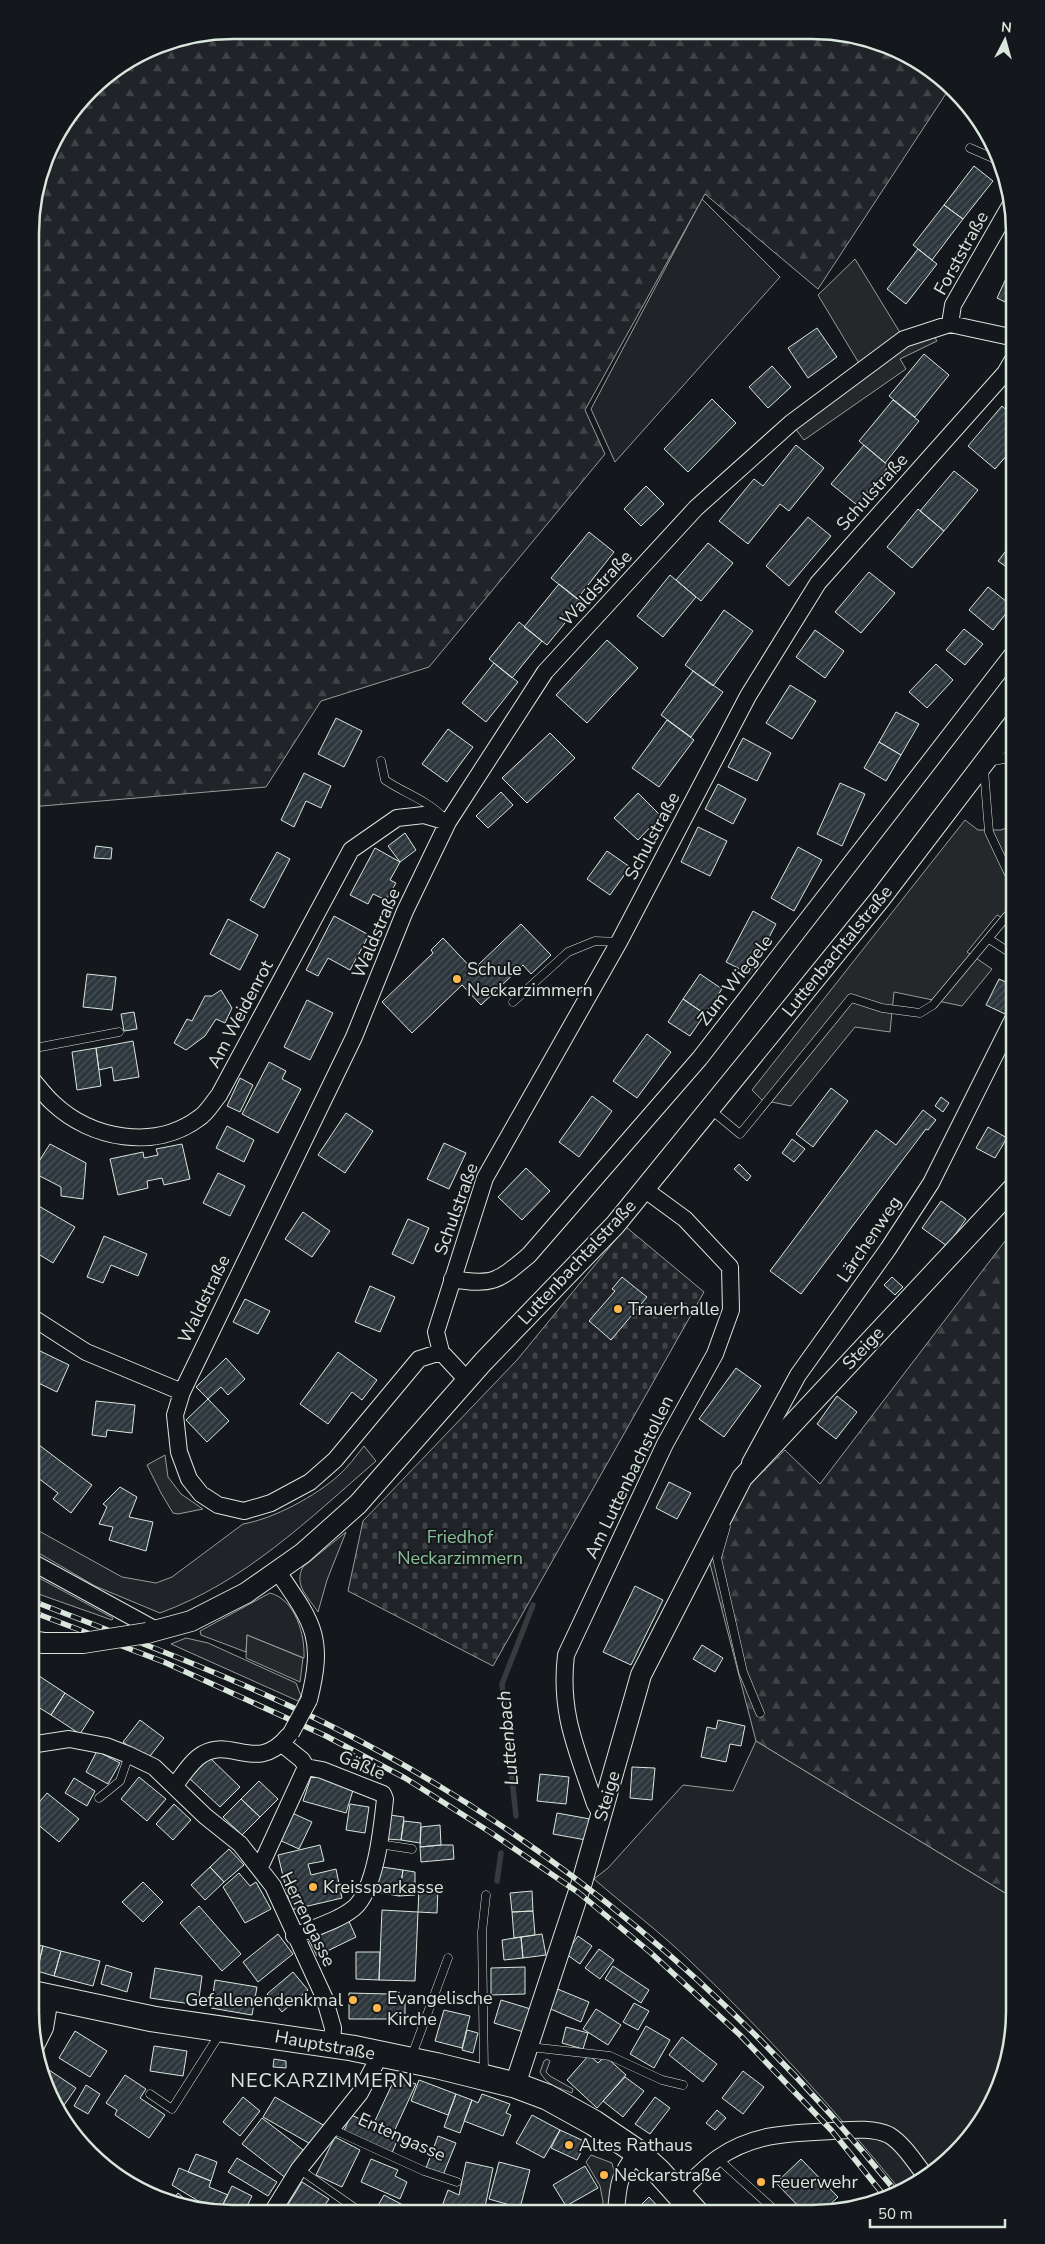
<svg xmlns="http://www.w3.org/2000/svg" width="1045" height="2244" font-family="'Nunito Sans',sans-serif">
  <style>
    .green { fill: #202428; stroke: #939e99 }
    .forest { fill: url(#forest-firs); stroke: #939e99 }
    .cemetery { fill: url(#cemetery-stones); stroke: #939e99 }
    .parking { fill: #24282b; stroke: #939e99 }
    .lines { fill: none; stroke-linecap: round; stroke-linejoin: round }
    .stream { stroke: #363b3e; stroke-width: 5.5 }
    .building { fill: url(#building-hatch); stroke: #d8e6dc }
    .service-casing { stroke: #d8e6dc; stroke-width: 9 }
    .minor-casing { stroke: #d8e6dc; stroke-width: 18 }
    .tertiary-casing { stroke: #d8e6dc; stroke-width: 22 }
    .primary-casing { stroke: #d8e6dc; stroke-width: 27 }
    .service { stroke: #14181c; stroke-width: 8 }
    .minor { stroke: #14181c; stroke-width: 16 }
    .tertiary { stroke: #14181c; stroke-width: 20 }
    .primary { stroke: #14181c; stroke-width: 25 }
    .rail-casing { stroke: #d8e6dc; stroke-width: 5.5 }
    .rail { stroke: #14181c; stroke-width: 4; stroke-dasharray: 11; stroke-linecap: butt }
    .minor-bridge-casing { stroke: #d8e6dc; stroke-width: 18; stroke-linecap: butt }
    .tertiary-bridge-casing { stroke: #d8e6dc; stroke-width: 22; stroke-linecap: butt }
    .minor-bridge { stroke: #14181c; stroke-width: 16 }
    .tertiary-bridge { stroke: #14181c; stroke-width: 20 }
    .poi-dot { fill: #ffb74d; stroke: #14181c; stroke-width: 2 }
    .labels { text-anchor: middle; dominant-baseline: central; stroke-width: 4; stroke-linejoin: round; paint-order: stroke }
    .street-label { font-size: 18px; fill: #d8e6dc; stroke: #14181c }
    .poi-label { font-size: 18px; fill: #d8e6dc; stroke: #14181c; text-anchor: start }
    .park-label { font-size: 18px; fill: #8ac095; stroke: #14181c }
    .water-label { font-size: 19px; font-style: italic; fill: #d8e6dc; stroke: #14181c }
    .quarter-label { font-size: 20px; letter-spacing: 1px; fill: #d8e6dc; stroke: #14181c }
    .rim { fill: none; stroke: #d8e6dc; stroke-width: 2.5 }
  </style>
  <defs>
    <pattern id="forest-firs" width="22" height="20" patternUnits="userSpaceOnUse" patternTransform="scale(1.25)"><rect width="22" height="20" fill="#202428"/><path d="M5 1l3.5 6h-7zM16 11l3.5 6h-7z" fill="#404447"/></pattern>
    <pattern id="cemetery-stones" width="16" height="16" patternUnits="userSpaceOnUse" patternTransform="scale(1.25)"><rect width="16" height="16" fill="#202428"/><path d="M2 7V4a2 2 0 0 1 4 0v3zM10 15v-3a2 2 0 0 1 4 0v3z" fill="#404447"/></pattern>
    <pattern id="building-hatch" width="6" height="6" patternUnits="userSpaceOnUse" patternTransform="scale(1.25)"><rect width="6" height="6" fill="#2c363c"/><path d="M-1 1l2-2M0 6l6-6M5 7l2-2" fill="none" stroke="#4a5358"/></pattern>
  </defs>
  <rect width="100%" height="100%" fill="#14181c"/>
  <path class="green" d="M702,199L780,277L615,462L591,409Z
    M364,1446L376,1461C309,1519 245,1582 160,1613L95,1586L30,1548V1526L122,1577L156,1583L172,1577L243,1524C273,1519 316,1496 339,1475C348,1467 356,1456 364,1446Z
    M346,1532L327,1580L318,1612C309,1598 293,1585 303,1567Z
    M30,1573L113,1618L112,1620L30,1591Z
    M270,1593C296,1600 305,1635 304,1658L247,1635L246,1652L201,1635L200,1631Z
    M186,1638L208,1643L296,1683L301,1696L298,1701L171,1644Z
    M756,1741L1015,1899V2025L1000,2089L973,2135L925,2180L901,2191C835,2110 765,2032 689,1960C659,1931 625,1906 594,1879L608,1868L683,1785L733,1791Z
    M547,2059L550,2061L546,2072L550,2076L573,2089L572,2093C559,2088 546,2085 540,2072L544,2061Z"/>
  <path class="forest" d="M232,30L852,34L902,51L951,86L818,289L705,194L585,410L605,454L429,667L321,701L266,787L30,807V219L51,143L99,80L155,45Z
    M1015,1228V1899L756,1741L708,1556L739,1495L785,1450L820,1484Z"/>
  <path class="cemetery" d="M626,1227L704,1292L493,1666L348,1591L363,1521L517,1360Z"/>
  <path class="parking" d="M855,259L904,339L930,330L937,341L900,359L906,369L804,440L791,423L863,370L818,295Z
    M965,820L978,830H1001L1015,825V925L997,915L967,952L992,969L962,1006L894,992L890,1032L855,1027L791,1106L762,1100L752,1090Z
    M165,1455L168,1477L181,1494L203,1509L178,1514L173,1513L161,1493L147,1465Z
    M247,1635L303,1658L300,1682L246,1658Z
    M591,2155L612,2163L618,2186L616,2213H601L603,2202L600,2186L586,2162Z"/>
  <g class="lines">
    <path class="stream" d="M516,1816L502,1684L533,1605
      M497,1881L501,1853"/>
  </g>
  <path class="building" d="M974,166L993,181L963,219L944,205Z
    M944,205L963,219L932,260L913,245Z
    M918,249L937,264L906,304L887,289Z
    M1015,259V307L997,298Z
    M817,328L837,357L808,378L788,348Z
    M924,354L949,375L915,417L889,396Z
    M772,366L791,387L768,408L749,387Z
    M712,399L736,423L688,472L664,449Z
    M893,400L919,421L885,463L859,441Z
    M1015,400V418L1006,411Z
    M1002,406L1015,418V446L995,469L968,446Z
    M796,445L824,468L789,511L780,504L748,544L719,521L754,479L763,486Z
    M864,445L889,466L857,505L831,484Z
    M954,471L978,490L944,531L920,511Z
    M646,486L664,504L641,526L624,509Z
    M918,509L944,531L912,568L887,547Z
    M808,517L831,536L789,586L766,566Z
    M589,532L614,552L577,599L551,578Z
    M1015,539V573L998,561Z
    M708,543L733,563L701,601L676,580Z
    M869,572L895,593L861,633L835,612Z
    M670,575L696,597L663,637L637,616Z
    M559,584L582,602L547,645L524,627Z
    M988,587L1012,606L993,630L969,610Z
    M724,610L753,631L713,686L685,665Z
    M519,622L542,641L512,678L489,659Z
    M964,629L983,644L965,665L946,650Z
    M815,630L844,651L825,678L796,657Z
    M607,640L638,668L587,723L556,695Z
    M494,663L518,682L486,722L462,703Z
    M936,664L953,680L927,708L909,692Z
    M693,671L723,692L691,737L661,715Z
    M790,685L816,701L792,739L766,723Z
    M896,712L919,724L901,755L879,742Z
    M336,718L362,731L344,767L318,754Z
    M667,720L694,740L659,787L632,768Z
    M448,729L473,747L447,782L422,764Z
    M550,733L575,758L527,803L502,778Z
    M743,738L771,753L757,781L728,767Z
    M879,742L901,755L886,781L864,768Z
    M304,773L331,786L321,808L306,801L294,827L281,820Z
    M840,783L865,794L842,846L817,834Z
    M718,784L746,799L733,824L705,809Z
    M501,792L513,805L488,828L476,816Z
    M638,793L661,816L638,840L614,818Z
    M698,827L727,841L710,876L681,862Z
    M405,833L416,850L400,862L388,846Z
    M96,846L112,848L111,859L94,858Z
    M798,847L822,860L794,911L771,898Z
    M375,848L400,862L390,880L396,883L386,900L373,894L368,904L350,895Z
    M607,851L630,867L610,895L587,879Z
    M277,852L290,859L264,908L250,900Z
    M753,911L776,924L750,974L726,962Z
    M334,916L369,935L350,970L328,958L318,976L306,970Z
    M228,919L258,935L240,970L210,954Z
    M521,924L551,955L531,974L523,965L481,1005L462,985L412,1033L382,1002L433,953L431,950L443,938L476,973L481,968L478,965Z
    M87,974L116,977L112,1010L83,1007Z
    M700,974L722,989L705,1014L683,999Z
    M999,979L1015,986V999L1007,1015L986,1005Z
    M221,990L232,1008L225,1023L216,1019L205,1036L186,1050L174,1043L187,1019L192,1021L205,996H212Z
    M683,999L705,1014L690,1036L668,1022Z
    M307,1000L333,1013L310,1060L284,1047Z
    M134,1012L137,1029L124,1031L121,1014Z
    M647,1034L671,1052L637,1098L613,1081Z
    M133,1041L139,1077L114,1081L112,1067L99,1070L96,1048Z
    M96,1048L101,1086L77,1090L72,1052Z
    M269,1062L286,1071L282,1079L301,1089L278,1133L242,1114Z
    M240,1078L253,1085L240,1112L227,1106Z
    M831,1088L848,1101L813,1147L796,1134Z
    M592,1096L612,1111L579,1157L559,1142Z
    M941,1097L949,1103L943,1112L935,1106Z
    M923,1110L936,1120L928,1130L926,1129L801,1294L770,1271L876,1130L896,1145Z
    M346,1113L373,1131L345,1173L318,1155Z
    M227,1126L254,1140L244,1162L216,1148Z
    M988,1127L1007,1138L995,1158L976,1148Z
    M792,1139L805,1149L794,1162L782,1153Z
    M444,1143L466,1153L449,1189L427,1179Z
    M50,1144L86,1163L83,1199L61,1196V1187L32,1172Z
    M182,1144L190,1179L164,1185L162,1178L147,1181L148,1188L118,1195L110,1159L143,1152L144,1158L158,1155L156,1149Z
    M739,1164L751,1176L747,1181L734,1169Z
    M526,1168L550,1191L522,1220L498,1197Z
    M218,1173L245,1186L230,1216L203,1203Z
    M30,1201L75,1227L53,1263L30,1249Z
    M941,1201L966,1219L947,1246L922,1228Z
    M303,1212L330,1231L312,1257L285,1239Z
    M408,1219L429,1228L413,1264L392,1254Z
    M104,1236L147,1254L138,1276L111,1265L103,1283L87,1277Z
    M622,1277L647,1297L611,1340L589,1321L615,1291L612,1289Z
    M892,1277L903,1287L895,1295L884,1285Z
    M370,1286L395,1297L380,1332L355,1322Z
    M245,1299L270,1311L258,1334L233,1322Z
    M38,1350L69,1365L57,1392L30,1379V1368Z
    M338,1352L377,1380L362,1400L352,1392L328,1424L300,1404Z
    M226,1358L245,1379L228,1395L221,1387L208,1399L196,1387Z
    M736,1368L761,1386L724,1437L699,1419Z
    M837,1396L857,1412L836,1439L817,1424Z
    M208,1399L229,1421L207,1442L186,1420Z
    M96,1401L135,1405L132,1433L107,1430L106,1437L92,1435Z
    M39,1445L92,1485L71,1513L53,1499L58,1493L38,1478L33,1485L30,1483V1457Z
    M669,1482L691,1493L677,1519L656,1508Z
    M120,1487L137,1497L129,1517L153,1522L146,1551L109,1540L113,1527L99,1524L107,1507L103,1504Z
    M635,1586L663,1600L631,1665L603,1652Z
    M702,1645L723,1658L715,1672L693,1659Z
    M30,1670L65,1693L51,1715L30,1702Z
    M65,1693L94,1712L80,1734L51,1715Z
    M140,1720L164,1738L147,1760L123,1742Z
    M718,1720L745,1726L741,1746L730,1744L726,1762L701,1757L707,1727L716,1729Z
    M97,1751L120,1763L108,1784L86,1772Z
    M208,1756L240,1787L220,1807L188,1777Z
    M632,1767L655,1768L652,1800L630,1798Z
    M312,1774L354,1787L346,1813L303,1801Z
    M540,1774L569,1777L566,1804L537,1801Z
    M139,1777L166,1799L147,1821L121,1799Z
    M74,1778L95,1791L87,1806L65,1793Z
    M259,1781L278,1799L260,1817L241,1799Z
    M47,1793L79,1819L59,1842L30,1818V1813Z
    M241,1799L260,1817L242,1835L223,1817Z
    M174,1804L191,1820L173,1840L156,1824Z
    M350,1804L369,1807L365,1833L346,1830Z
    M290,1812L312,1822L299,1849L277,1839Z
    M557,1813L590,1819L586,1840L553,1834Z
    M390,1815L404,1817L401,1840L387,1839Z
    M404,1821L421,1823L420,1843L401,1840Z
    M440,1825L441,1845L420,1847L421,1827Z
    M320,1845L324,1861L308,1864L311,1875L336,1869L342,1898L291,1910L278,1855Z
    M441,1845H453L454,1859L421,1862L420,1847Z
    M229,1849L244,1865L224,1882L210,1867Z
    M375,1866L403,1870L399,1896L371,1891Z
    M210,1867L224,1882L205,1900L191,1885Z
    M403,1870L415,1872V1895L399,1896Z
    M239,1873L250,1886L256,1882L271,1909L245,1923L223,1887Z
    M143,1882L163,1902L143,1922L122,1902Z
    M419,1887L438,1888L437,1913L418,1912Z
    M532,1891L533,1911L512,1912L510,1893Z
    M199,1906L241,1954L222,1971L180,1923Z
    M382,1910L418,1912L415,1981L379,1980Z
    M533,1911L535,1935L514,1938L512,1912Z
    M347,1917L356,1937L317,1956L307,1936Z
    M278,1934L293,1954L258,1982L243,1962Z
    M542,1934L546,1955L523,1958L521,1937Z
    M578,1936L592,1946L580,1964L566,1954Z
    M521,1937L523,1958L504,1960L502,1940Z
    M30,1943L43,1946L37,1971L30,1969Z
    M43,1946L61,1951L54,1976L37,1971Z
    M599,1949L614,1960L600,1979L585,1968Z
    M61,1951L100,1961L93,1986L54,1976Z
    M356,1952H380L379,1980L356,1979Z
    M106,1965L132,1973L127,1992L101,1984Z
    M613,1966L649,1990L641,2003L605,1979Z
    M525,1967V1994L491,1995V1968Z
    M155,1968L202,1976L198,2005L150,1998Z
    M293,1972L308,1990L282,2012L267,1994Z
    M215,1980L257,1987L252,2015L211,2008Z
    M555,1988L589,2002L581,2022L546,2007Z
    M388,1992H399V2000H405V2016L390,2015V2019H349V1993L388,1994Z
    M501,2000L534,2010L527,2033L494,2023Z
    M634,2003L649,2011L638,2030L623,2022Z
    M596,2009L621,2025L608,2045L583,2029Z
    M444,2010L470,2016L462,2048L435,2041Z
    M646,2026L670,2040L654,2068L630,2054Z
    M566,2027L588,2033L583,2049L562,2043Z
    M467,2030L478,2033L473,2053L462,2050Z
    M75,2031L107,2051L90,2077L59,2058Z
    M682,2037L717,2064L703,2082L669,2055Z
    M154,2046L187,2051L183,2076L150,2071Z
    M589,2055L598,2063L605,2056L626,2075L597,2108L567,2080Z
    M274,2059L286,2061V2068L273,2067Z
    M49,2070L76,2088L58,2114L43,2079Z
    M743,2071L764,2087L743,2114L722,2098Z
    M125,2075L146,2089L140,2098L165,2115L149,2138L115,2115L117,2110L106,2103Z
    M396,2076L416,2084L393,2134L373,2125Z
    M625,2077L644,2091L623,2117L603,2101Z
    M419,2080L456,2094L448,2115L411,2101Z
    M86,2085L100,2094L88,2114L74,2106Z
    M456,2094L472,2100L460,2133L444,2127Z
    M482,2094L510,2104L506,2113L511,2115L503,2136L464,2121L472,2100L478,2103Z
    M243,2097L260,2111L240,2136L223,2122Z
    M275,2097L325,2126L314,2146L263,2117Z
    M655,2097L670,2108L650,2134L635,2124Z
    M717,2110L726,2118L715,2130L706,2123Z
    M351,2115L399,2136L392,2153L344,2131Z
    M532,2115L560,2130L544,2158L516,2143Z
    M262,2118L307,2153L287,2179L242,2144Z
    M560,2130L586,2142L577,2160L551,2148Z
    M438,2136L456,2143L443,2175L426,2168Z
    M335,2137L360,2150L342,2187L316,2175Z
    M196,2154L217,2162L211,2181L188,2172Z
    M237,2158L277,2182L268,2196L228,2172Z
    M371,2159L398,2170L395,2176L407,2182L400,2199L361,2182Z
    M801,2159L838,2197L821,2213L806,2214L776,2183Z
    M466,2162L493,2168L484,2212H448L441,2209L448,2190L459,2195Z
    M499,2162L530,2170L520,2208L489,2199Z
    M585,2166L598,2188L566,2206L553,2185Z
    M179,2168L211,2181L209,2187L228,2195L220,2210H213L172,2185Z
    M302,2182L329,2199L321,2211L311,2204L310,2211H284Z
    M232,2186L252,2196L245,2210H220Z
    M178,2193L198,2210L170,2203Z
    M384,2195L401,2204L397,2211H375Z
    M649,2197L664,2213H639L636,2210Z
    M401,2204L417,2212L397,2211Z
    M526,2205L546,2212H524Z"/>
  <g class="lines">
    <g class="service-casing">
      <path id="service" d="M970,148L993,158L1003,169
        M381,761L385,780C404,793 427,800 443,817
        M988,762L1004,759L1015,746
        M984,770L989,832L1015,887
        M989,939L1015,956
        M513,1002L568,952L595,941L619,942
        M30,1049L119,1032
        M711,1110L740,1134L851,998L882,1008L920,1013L933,1005L1012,910L1015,898
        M726,1527L717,1558L743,1672L760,1713
        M99,1798L120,1781L129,1755
        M379,1844L412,1849
        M530,2047L610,2056L662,2080L683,2085
        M411,2058L448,1958
        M484,2073L482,1932L486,1895
        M150,2094L172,2109L221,2032
        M330,2128L424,2171L457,2182
        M717,2158L779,2214
        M299,2169L359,2211"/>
    </g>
    <g class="minor-casing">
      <path id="minor" d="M950,324L953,305L1011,204
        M30,1077C38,1086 45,1096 53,1103C91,1139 155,1151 199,1118C207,1113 213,1102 219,1095L351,850L397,818L424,815L448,822
        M452,1279C494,1286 498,1281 529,1255L700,1058L1015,651
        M30,1316L86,1352L182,1392
        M441,1352L419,1359L335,1460L310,1482L271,1503L244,1511L218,1505L201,1494L189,1479L179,1452L175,1415L182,1392L354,1037L405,911L448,822L545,672L696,508L791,423L904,339L950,324L1015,338
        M468,1381L441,1352L436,1332L485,1178L619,942L748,696L818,583L1005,373L1015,356
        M750,1463L798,1375L888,1249L931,1183L1015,1015
        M30,1561L156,1630
        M278,1572C313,1623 325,1637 309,1700
        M30,1745L69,1739L106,1746L129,1755L154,1767L205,1816L240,1844L273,1886L324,1997L333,2028L332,2045
        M175,1785C183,1775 192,1760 203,1754C232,1737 257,1774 288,1736
        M602,1816L595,1804C577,1750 559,1713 566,1655L665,1444L715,1354L731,1310L730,1267L685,1219L644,1189
        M260,1867L306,1767L302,1760L282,1744
        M294,1936C313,1928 338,1921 354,1908C376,1889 382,1827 385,1799L383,1794L322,1770L306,1767
        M35,2048L45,2028L50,1998
        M678,2194C691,2182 704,2168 718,2158C753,2133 791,2133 832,2131C849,2130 873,2127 889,2135C904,2144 916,2164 927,2178
        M273,2211L299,2169L360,2093L380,2055
        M616,2213C618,2183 619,2176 637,2152"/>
    </g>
    <g class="tertiary-casing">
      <path id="tertiary" d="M147,1633L191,1621L246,1593L303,1553L358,1504L483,1362L615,1225L880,899L1015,722
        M30,1641L44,1643
        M515,2085L582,1882L641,1675L742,1478L1015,1186"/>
    </g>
    <g class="primary-casing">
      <path id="primary" d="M30,1993L153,2019L352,2048L438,2066L515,2085L547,2097L594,2123L637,2152L659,2172L696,2213"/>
    </g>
    <use href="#service" class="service"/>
    <use href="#minor" class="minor"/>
    <use href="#tertiary" class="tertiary"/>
    <use href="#primary" class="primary"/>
    <g class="rail-casing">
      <path id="rail" d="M30,1600C131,1639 234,1677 331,1726C552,1837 743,2001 897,2193
        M30,1611L164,1662L326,1736L405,1778L490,1832L579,1893L651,1953L740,2035L832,2131L886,2198"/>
    </g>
    <use href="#rail" class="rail"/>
    <g class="minor-bridge-casing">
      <path id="minor-bridge" d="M291,1733L309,1700"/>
    </g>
    <g class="tertiary-bridge-casing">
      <path id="tertiary-bridge" d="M44,1643H83L147,1633"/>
    </g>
    <use href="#minor-bridge" class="minor-bridge"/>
    <use href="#tertiary-bridge" class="tertiary-bridge"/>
  </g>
  <g class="poi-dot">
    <circle cx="457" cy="979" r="5"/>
    <circle cx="618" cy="1309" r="5"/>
    <circle cx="313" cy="1887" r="5"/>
    <circle cx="353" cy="2000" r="5"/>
    <circle cx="377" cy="2008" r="5"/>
    <circle cx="569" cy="2145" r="5"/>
    <circle cx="604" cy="2175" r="5"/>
    <circle cx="761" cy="2182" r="5"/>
  </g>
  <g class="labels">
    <g class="street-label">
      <text transform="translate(961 253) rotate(-61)">Forststraße</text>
      <text transform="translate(872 492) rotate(-48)">Schulstraße</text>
      <text transform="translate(596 588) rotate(-47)">Waldstraße</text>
      <text transform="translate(652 836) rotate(-62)">Schulstraße</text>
      <text transform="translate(376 933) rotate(-67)">Waldstraße</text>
      <text transform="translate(837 951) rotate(-51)">Luttenbachtalstraße</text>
      <text transform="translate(735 980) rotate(-52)">Zum Wiegele</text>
      <text transform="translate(240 1014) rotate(-62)">Am Weidenrot</text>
      <text transform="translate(456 1209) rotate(-70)">Schulstraße</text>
      <text transform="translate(869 1239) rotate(-56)">Lärchenweg</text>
      <text transform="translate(577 1262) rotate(-47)">Luttenbachtalstraße</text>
      <text transform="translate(204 1299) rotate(-64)">Waldstraße</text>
      <text transform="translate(863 1348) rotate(-47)">Steige</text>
      <text transform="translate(629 1477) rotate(-64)">Am Luttenbachstollen</text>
      <text transform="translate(362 1765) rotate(23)">Gäßle</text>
      <text transform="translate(607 1796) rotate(-74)">Steige</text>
      <text transform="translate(308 1919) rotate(64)">Herrengasse</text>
      <text transform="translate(325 2045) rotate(10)">Hauptstraße</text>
      <text transform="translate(402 2137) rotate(24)">Entengasse</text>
    </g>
    <g class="poi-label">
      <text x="467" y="969">Schule<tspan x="467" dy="21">Neckarzimmern</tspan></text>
      <text x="628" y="1309">Trauerhalle</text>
      <text x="323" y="1887">Kreissparkasse</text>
      <text x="387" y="1998">Evangelische<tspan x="387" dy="21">Kirche</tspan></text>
      <text x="343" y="2000" text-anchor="end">Gefallenendenkmal</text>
      <text x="579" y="2145">Altes Rathaus</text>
      <text x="614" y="2175">Neckarstraße</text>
      <text x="771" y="2182">Feuerwehr</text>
    </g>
    <g class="park-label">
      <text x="460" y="1537">Friedhof<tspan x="460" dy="21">Neckarzimmern</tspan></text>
    </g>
    <g class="water-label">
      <text transform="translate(508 1738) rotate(-95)">Luttenbach</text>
    </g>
    <g class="quarter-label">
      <text x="322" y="2080">NECKARZIMMERN</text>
    </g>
  </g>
  <path d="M0 0H1045V2244H0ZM233 39H812A194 194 0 0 1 1006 233V2011A194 194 0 0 1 812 2205H233A194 194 0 0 1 39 2011V233A194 194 0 0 1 233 39Z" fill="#14181c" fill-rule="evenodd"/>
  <path class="rim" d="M233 39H812A194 194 0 0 1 1006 233V2011A194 194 0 0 1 812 2205H233A194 194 0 0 1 39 2011V233A194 194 0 0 1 233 39Z"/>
  <g transform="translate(1005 40) rotate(6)" stroke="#14181c" stroke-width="4" paint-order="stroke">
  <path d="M0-4L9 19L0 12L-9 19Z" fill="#d8e6dc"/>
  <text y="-8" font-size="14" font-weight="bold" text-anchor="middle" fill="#d8e6dc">N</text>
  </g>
  <path d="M870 2219v8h135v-8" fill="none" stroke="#d8e6dc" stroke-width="2.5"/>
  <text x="878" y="2219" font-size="15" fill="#d8e6dc" stroke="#14181c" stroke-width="4" paint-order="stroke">50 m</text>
</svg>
